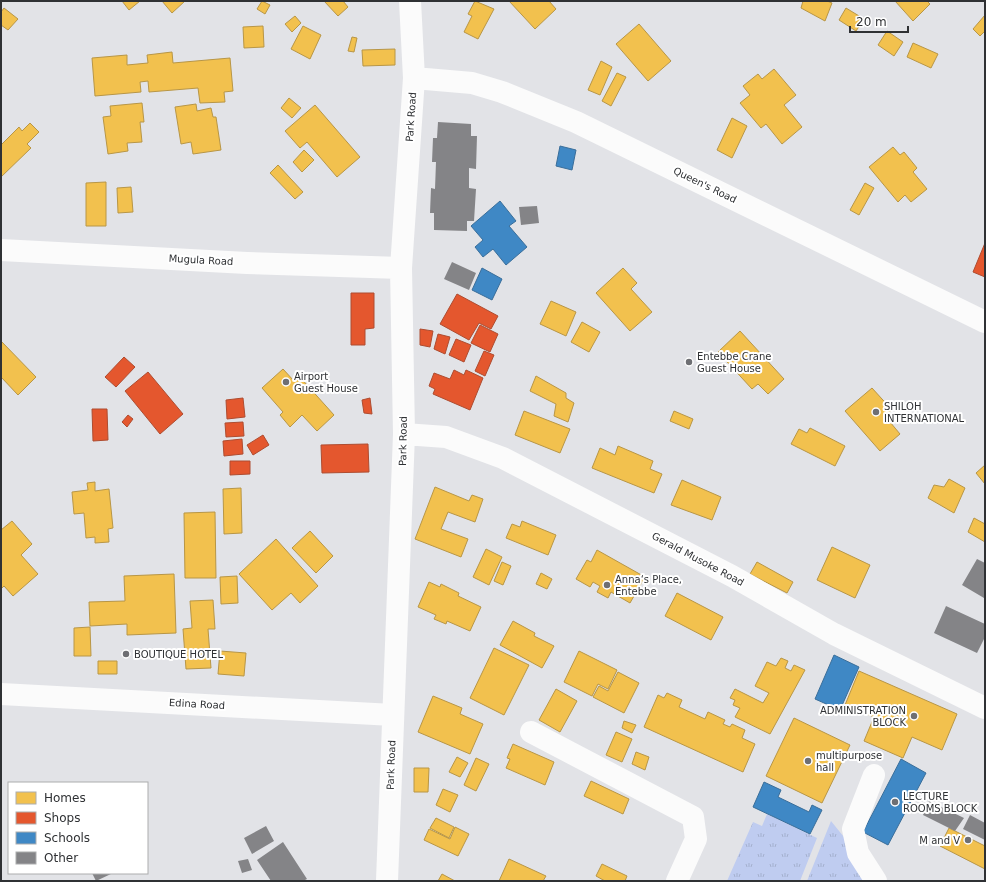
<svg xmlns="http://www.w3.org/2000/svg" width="986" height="882" font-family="'DejaVu Sans',sans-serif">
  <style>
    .grass { fill: url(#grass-tufts) }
    .homes { fill: #f2c14e; stroke: #b89646 }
    .shops { fill: #e4572e; stroke: #ae4c30 }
    .schools { fill: #3f88c5; stroke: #3a6e9a }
    .building { fill: #848487 }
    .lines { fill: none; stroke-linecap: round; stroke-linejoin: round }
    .minor { stroke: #fbfbfb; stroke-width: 22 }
    .poi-dot { fill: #6e6f73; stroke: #fff; stroke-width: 1.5 }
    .labels { text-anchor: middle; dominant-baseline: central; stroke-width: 4; stroke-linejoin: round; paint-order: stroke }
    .street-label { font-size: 10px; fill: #2f3134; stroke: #fff }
    .poi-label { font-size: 10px; fill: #2f3134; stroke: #fff; text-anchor: start }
  </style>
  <defs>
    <pattern id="grass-tufts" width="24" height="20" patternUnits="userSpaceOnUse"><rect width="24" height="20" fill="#bfccf0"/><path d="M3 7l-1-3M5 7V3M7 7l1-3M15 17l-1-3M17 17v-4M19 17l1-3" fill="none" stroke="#a4b0ce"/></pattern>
  </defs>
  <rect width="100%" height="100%" fill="#e2e3e7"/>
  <path class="grass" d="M767,814L817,838L800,881H727L753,822L762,826Z
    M831,821L856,852L875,881H807Z"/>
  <path class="homes" d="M122,1H140L129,10Z
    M162,1H185L172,13Z
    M262,1L270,5L265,14L257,9Z
    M324,1H343L348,7L338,16Z
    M475,1L494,9L478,39L464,32L472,16L468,14Z
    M509,1H549L556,9L535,29Z
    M803,1H827L832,3L825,21L801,8Z
    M895,1H927L930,4L913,21Z
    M4,8L18,19L8,30L1,25V12Z
    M846,8L864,19L856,31L839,20Z
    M985,15V31L980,36L973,29Z
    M295,16L301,23L292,32L285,24Z
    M639,24L671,61L648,81L616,44Z
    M263,26L264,47L244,48L243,27Z
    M303,26L321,35L310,59L291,49Z
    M887,31L903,42L894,56L878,45Z
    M352,37L357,38L354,52L348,51Z
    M913,43L938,54L931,68L907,57Z
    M395,49V65L363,66L362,50Z
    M172,52L173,63L230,58L233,91L224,92L225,102L200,103L198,88L149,92L148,81L140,82L141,92L95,96L92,58L127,55V65L148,63L147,55Z
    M601,61L612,67L600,95L588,90Z
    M774,69L796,95L784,105L802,127L782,144L766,124L761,128L740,103L750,95L743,86L758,74L762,79Z
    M617,73L626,77L611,106L602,101Z
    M289,98L301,108L292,118L281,108Z
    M142,103L144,122H140L142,142L127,143L128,151L108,154L103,117L111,116L110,106Z
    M196,104L197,111L211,108L213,117H216L221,150L193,154L191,142L181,144L175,107Z
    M315,105L360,157L337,177L307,142L300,148L285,131Z
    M732,118L747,126L732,158L717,150Z
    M30,123L39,132L27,144L31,148L1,177V145L19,127L22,131Z
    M893,147L900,155L904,152L917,168L913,172L927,189L911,202L905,195L898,202L869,167Z
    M304,150L314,160L302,172L293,162Z
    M278,165L303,192L295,199L270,173Z
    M106,182V226H86V183Z
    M865,183L874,188L859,215L850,210Z
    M131,187L133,212L118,213L117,188Z
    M623,268L637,283L631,289L652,312L630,331L596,293Z
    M551,301L576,312L566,336L540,324Z
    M582,322L600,332L589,352L571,342Z
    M740,331L784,379L768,394L758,384L752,389L718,352Z
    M1,341L36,377L18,395L1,377Z
    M283,369L294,381L299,376L334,415L317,431L302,415L290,427L280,415L283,412L262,388Z
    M536,376L566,393V398L574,403L568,422L554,416L556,404L530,391Z
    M872,388L892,410L885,416L900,434L880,451L845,411Z
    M524,411L570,429L560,453L515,435Z
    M674,411L693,419L689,429L670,421Z
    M810,428L845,446L835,466L791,444L799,429L807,433Z
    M618,446L653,461L650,469L662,474L654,493L592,468L600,448L615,455Z
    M985,465V484L976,473Z
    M949,479L965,488L954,513L928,498L934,485L944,487Z
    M682,480L721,497L712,520L671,505Z
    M95,482V491L109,489L113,528L108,529L109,542L95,543V537L86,538L84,513L74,514L72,492L88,490L87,483Z
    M435,487L469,501L472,495L483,499L475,522L448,512L441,529L468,539L461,557L415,539Z
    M241,488L242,533L224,534L223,489Z
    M215,512L216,578H185L184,513Z
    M974,518L985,524V542L968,532Z
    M12,521L32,544L21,555L38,574L13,596L4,586L1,589V530Z
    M522,521L556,535L548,555L506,538L512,524L520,527Z
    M310,531L333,556L316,573L292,548Z
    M276,539L318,586L300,603L291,593L272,610L239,574Z
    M832,547L870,565L855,598L817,580Z
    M486,549L502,557L489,585L473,577Z
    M597,550L645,577L630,603L611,592L608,598L597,592L600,586L593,582L590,587L576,579L587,560L591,562Z
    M502,562L511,566L503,585L494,581Z
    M757,562L793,582L787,593L750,574Z
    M541,573L552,579L547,589L536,584Z
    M174,574L176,633L127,635V624L90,626L89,602L125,601L124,576Z
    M237,576L238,603L221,604L220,577Z
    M429,582L440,587L441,584L459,593L458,596L481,607L470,631L447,621L446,624L434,619L436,615L418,607Z
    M677,593L723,617L711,640L665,616Z
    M213,600L215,629H208L211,668L186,669L183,629L192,628L190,601Z
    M513,621L535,633L534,636L554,646L542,668L500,645Z
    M90,627L91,656H74V628Z
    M494,648L529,665L504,715L470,698Z
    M220,651L246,653L244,676L218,674Z
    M579,651L617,670L608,689L598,684L592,696L564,682Z
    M781,658L788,661L785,668L791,671L794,665L805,670L770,734L735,717L740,708L733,705L735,700L730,698L735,689L763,703L769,693L755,686L767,662L776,666Z
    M98,661H117V674H98Z
    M859,671L957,714L942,750L912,737L903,758L864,741L874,717L845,705Z
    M618,672L639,683L624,713L593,697L599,686L608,691Z
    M556,689L577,701L560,732L539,720Z
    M667,693L682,700L679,707L705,719L708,712L725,720L723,724L730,727L732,724L745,730L742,738L755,744L743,772L644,727L658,695L664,698Z
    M433,696L462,708L460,714L483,724L470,754L418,732Z
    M794,718L850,745L822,803L766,776Z
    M624,721L636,725L632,733L622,728Z
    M616,732L632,739L622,762L606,755Z
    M513,744L554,762L545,785L506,768L510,759L507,758Z
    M636,752L649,757L645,770L632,764Z
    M457,757L468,763L460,777L449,772Z
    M476,758L489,764L476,791L464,785Z
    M414,768H429L428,792H414Z
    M591,781L629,799L623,814L584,796Z
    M443,789L458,795L450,812L436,805Z
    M436,818L454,827L449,838L430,828Z
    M455,827L469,834L458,856L424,840L429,829L450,839Z
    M949,828L985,846V869L940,846Z
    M509,859L546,876L543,881H499Z
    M602,864L627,876L625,881H605L596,876Z
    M442,874L455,881H438Z"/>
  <path class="shops" d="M985,243V277L973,272Z
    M351,293H374V328L365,329V345H351Z
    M457,294L498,316L491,329L479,323L469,340L440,324Z
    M480,325L498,334L490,352L471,343Z
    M420,329L433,331L430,347L420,345Z
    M438,334L450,337L445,354L434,349Z
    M456,339L471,345L464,362L449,355Z
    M484,351L494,355L485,376L475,371Z
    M124,357L135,367L116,387L105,377Z
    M454,370L464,375L466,370L483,378L470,410L433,394L435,389L429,386L434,373L450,379Z
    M148,372L183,414L160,434L125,391Z
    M243,398L245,417L227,419L226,400Z
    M370,398L372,414L364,413L362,400Z
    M92,409H107L108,440L93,441Z
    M128,415L133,419L127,427L122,422Z
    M243,422L244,436L226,437L225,423Z
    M263,435L269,445L253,455L247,445Z
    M242,439L243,454L224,456L223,441Z
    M368,444L369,472L322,473L321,445Z
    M230,461H250V474L230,475Z"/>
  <path class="schools" d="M560,146L576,150L572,170L556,166Z
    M500,201L516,221L509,226L527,247L506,265L493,249L483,257L475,247L483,240L471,226Z
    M482,268L502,279L492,300L472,290Z
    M834,655L859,667L840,710L815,699Z
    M901,759L926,773L888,845L863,832Z
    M764,782L781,790L778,797L809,812L812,805L822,810L810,834L753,807Z"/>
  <path class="building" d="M438,122L471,124V136H477L476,169L469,168V188L476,189L474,221H467V231L434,230V213H430L431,188L435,189L436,162H432L433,138H437Z
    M537,206L539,223L521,225L519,207Z
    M452,262L476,273L469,290L444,279Z
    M977,559L985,563L984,598L962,585Z
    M946,606L985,624V637L977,653L934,633Z
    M929,801L964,818L955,831L923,815Z
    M970,815L985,823V840L963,829Z
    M266,826L274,841L252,854L244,838Z
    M283,842L307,879L303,881H271L257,860Z
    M248,859L252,870L242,873L238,861Z
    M92,873H113L96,881Z"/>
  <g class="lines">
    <path class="minor" d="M414,78L472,83L502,92L576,122L985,322
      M1,250L247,263L401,268
      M404,434L446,437L503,458L732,576L834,634L985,708
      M1,694L393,715
      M531,732L693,817L696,839L677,881
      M874,775L853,829L858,853L876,881
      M387,881L404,434L401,268L414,78L410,1"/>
  </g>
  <g class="poi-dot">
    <circle cx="689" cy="362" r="4"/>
    <circle cx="286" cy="382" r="4"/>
    <circle cx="876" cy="412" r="4"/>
    <circle cx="607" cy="585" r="4"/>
    <circle cx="126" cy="654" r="4"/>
    <circle cx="914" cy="716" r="4"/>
    <circle cx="808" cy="761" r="4"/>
    <circle cx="895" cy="802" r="4"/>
    <circle cx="968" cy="840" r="4"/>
  </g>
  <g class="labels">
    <g class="street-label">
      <text transform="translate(411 117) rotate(-86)">Park Road</text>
      <text transform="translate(705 185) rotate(26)">Queen's Road</text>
      <text transform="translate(201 260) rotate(3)">Mugula Road</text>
      <text transform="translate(403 441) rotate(-89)">Park Road</text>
      <text transform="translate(698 559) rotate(28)">Gerald Musoke Road</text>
      <text transform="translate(197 704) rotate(3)">Edina Road</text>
      <text transform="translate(391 765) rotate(-88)">Park Road</text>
    </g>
    <g class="poi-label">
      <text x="697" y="356">Entebbe Crane<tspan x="697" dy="12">Guest House</tspan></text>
      <text x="294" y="376">Airport<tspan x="294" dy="12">Guest House</tspan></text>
      <text x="884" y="406">SHILOH<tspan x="884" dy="12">INTERNATIONAL</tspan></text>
      <text x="615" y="579">Anna‘s Place,<tspan x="615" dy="12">Entebbe</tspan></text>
      <text x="134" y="654">BOUTIQUE HOTEL</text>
      <text x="906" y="710" text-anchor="end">ADMINISTRATION<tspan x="906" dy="12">BLOCK</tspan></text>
      <text x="816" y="755">multipurpose<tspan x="816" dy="12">hall</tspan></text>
      <text x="903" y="796">LECTURE<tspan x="903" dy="12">ROOMS BLOCK</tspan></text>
      <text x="960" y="840" text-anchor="end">M and V</text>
    </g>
  </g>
  <rect width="986" height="882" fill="none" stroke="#2f3134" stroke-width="4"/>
  <rect x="8" y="782" width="140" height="92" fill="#ffffff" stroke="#acadae"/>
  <rect x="16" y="792" width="20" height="12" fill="#f2c14e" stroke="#acadae"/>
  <text x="44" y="802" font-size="12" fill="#2f3134">Homes</text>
  <rect x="16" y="812" width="20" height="12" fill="#e4572e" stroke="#acadae"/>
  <text x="44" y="822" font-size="12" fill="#2f3134">Shops</text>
  <rect x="16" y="832" width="20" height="12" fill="#3f88c5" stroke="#acadae"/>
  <text x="44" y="842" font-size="12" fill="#2f3134">Schools</text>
  <rect x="16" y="852" width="20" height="12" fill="#848487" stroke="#acadae"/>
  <text x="44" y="862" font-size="12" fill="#2f3134">Other</text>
  <path d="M850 26v6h58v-6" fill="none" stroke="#2f3134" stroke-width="2"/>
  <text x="856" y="26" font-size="12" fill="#2f3134" stroke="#ffffff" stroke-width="3" paint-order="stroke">20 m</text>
</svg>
